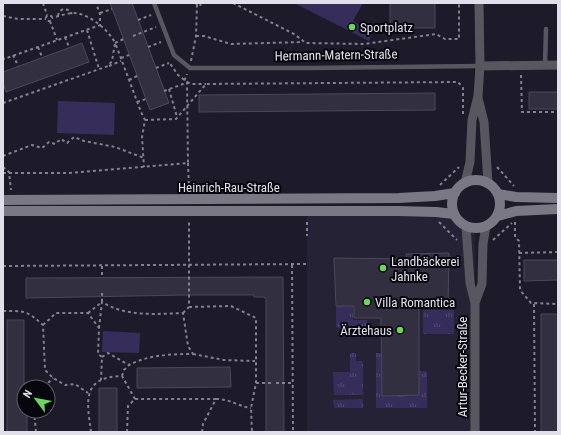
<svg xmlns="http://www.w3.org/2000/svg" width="561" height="435" font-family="'Roboto Condensed',sans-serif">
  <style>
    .built { fill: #262236 }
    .grass { fill: url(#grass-tufts) }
    .pitch { fill: #372d5a }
    .building { fill: #323040; stroke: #4b4959 }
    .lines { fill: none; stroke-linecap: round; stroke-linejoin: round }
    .path { stroke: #83818e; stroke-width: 2; stroke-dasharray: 3 3; stroke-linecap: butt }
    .service { stroke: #58575f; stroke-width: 4.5 }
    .minor { stroke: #58575f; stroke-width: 9 }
    .secondary { stroke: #7a7884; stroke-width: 10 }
    .poi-dot { fill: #6ed360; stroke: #07060c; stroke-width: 1.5 }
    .labels { text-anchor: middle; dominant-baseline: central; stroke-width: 4; stroke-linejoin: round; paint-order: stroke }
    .poi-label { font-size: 13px; fill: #e1e0ea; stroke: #07060c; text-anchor: start }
    .street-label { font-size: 13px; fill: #e1e0ea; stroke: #07060c }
  </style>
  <defs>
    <pattern id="grass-tufts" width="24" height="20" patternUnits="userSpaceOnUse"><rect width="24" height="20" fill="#372d5a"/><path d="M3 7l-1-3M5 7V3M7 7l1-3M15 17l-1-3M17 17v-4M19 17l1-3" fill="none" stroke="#544b72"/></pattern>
  </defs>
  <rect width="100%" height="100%" fill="#1d1a29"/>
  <path class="built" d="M307,215L453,216L465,228L475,230V432H307Z"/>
  <path class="grass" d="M336,306H353V320H367V331L364,335H353L336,327Z
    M423,310H454V334H423Z
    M350,353H356V361H363V395H334L333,372H350Z
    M376,353H382V396L419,395V371H427V408H376Z
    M363,399V408H334L333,400Z"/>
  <path class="pitch" d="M294,3H363L353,21L373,32L369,41Z
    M58,101L115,103L114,135L57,133Z
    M103,331L140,333L139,353L102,352Z"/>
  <path class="building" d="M110,3H132L169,103L150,110Z
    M390,3H435V28H390Z
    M82,43L89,62L6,92L3,83V72Z
    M529,92H558V109H529Z
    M435,93V110L199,112V95Z
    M449,253L448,306H419V395L382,396L381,318H354V306H336L334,258L407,259L406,254Z
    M524,260H558V280L524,281Z
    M283,277L284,432H266V299L264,297H254V295H185L26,298V278Z
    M541,314H558V432H541Z
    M7,320H24V411H27V432H7Z
    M230,367L231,387L137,388V368Z
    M99,388H117V432H99Z"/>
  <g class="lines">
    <path class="path" d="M43,3L47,15
      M195,3L200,6L201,3
      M233,3L294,34L306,43L364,44L436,34L445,39H459V3
      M100,13L112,9
      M46 18a3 3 0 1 1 6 0a3 3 0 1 1-6 0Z
      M3,16L18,19H46
      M58,16L59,12L63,9L69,10L72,14
      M138,20L151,15
      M50,21L57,40
      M87,30L99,69
      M133,36L156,27
      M196,36H204L231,44L303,42
      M65,37L69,47
      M115,43L126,38
      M116,45L141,112L145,120L142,137L144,167
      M38,47L42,57
      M148,47L161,42
      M13,55L18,66
      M3,57L4,59L100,25V14L96,3
      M121,58L129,55
      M191,61L196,36L197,4
      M109,66L121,61
      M156,68L169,63
      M521,75L522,112H558
      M129,80L137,76
      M187,82L191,84H206
      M169,89L177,117
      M164,91L183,84L187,74
      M137,102L146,99
      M3,103L108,66L112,61L115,43C109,30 89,14 75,13C67,13 59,16 52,18
      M145,120L176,119L206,84L458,82L463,88V115
      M3,156L32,145L42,148L49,142L55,144L61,139L67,143L74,137L84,141L115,147L144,158
      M188,163L189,189
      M3,167L9,172L11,190
      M497,167L514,186
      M3,173H68L188,163L187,82L178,75L169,62
      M440,185L459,167
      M307,222V236
      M439,222L457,240
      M515,222V237L519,241L520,290L531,303L558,304
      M493,240L512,223
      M519,253L558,252
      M292,265L293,432
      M3,266L307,264
      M102,266V278
      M534,304L535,432
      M189,307L231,306L256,318V383L251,408L252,432
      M3,311C25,311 26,310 43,325L45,370L53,378L65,385L75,384L88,393
      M88,313L102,302V293
      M183,313L189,307V221
      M43,325L56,313H88L99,328L98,354L102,357L101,380
      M99,328L102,302C126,317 155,314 183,313L188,346L193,354C171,354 148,355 129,365L108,353L102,357
      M193,354L224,360L255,361
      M122,376L124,370L129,365
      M256,383H271
      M276,383H292
      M44,387L53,378
      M34,411L36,432
      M91,432C87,402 81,377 122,376L135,399
      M127,432L128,406L135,399H216
      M202,432L203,424L216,399C231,399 237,406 251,408"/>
    <path class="service" d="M154,3L174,55L190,68H311L480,66
      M545,65L546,29"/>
    <path class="minor" d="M480,66L558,65
      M478,98L484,122L488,183
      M465,183L470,162L472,120L478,96L480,66L479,3
      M466,226L470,283L475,303V432
      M475,303L482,284L483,244L486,226"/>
    <path class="secondary" d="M452 204a24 24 0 1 1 48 0a24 24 0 1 1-48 0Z
      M498,194L516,197L558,198
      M3,200L399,198L435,196L455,193
      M3,211H398L436,212L454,214
      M498,216L516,211L558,209"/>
  </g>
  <g class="poi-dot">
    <circle cx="352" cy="27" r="4"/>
    <circle cx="383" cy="268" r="4"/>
    <circle cx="367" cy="302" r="4"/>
    <circle cx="400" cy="330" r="4"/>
  </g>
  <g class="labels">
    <g class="poi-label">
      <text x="360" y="27">Sportplatz</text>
      <text x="391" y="261">Landbäckerei<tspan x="391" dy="15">Jahnke</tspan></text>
      <text x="375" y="302">Villa Romantica</text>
      <text x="392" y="330" text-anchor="end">Ärztehaus</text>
    </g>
    <g class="street-label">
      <text transform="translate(336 55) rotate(-1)">Hermann-Matern-Straße</text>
      <text x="229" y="187">Heinrich-Rau-Straße</text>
      <text transform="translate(462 367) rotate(-90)">Artur-Becker-Straße</text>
    </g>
  </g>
  <rect width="561" height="435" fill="none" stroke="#e1e0ea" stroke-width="8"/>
  <g transform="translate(36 399) rotate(302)"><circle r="19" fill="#07060c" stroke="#5e5d65"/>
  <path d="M0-3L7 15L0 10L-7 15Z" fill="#6ed360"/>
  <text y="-6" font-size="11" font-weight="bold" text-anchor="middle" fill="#e1e0ea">N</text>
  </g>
</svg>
